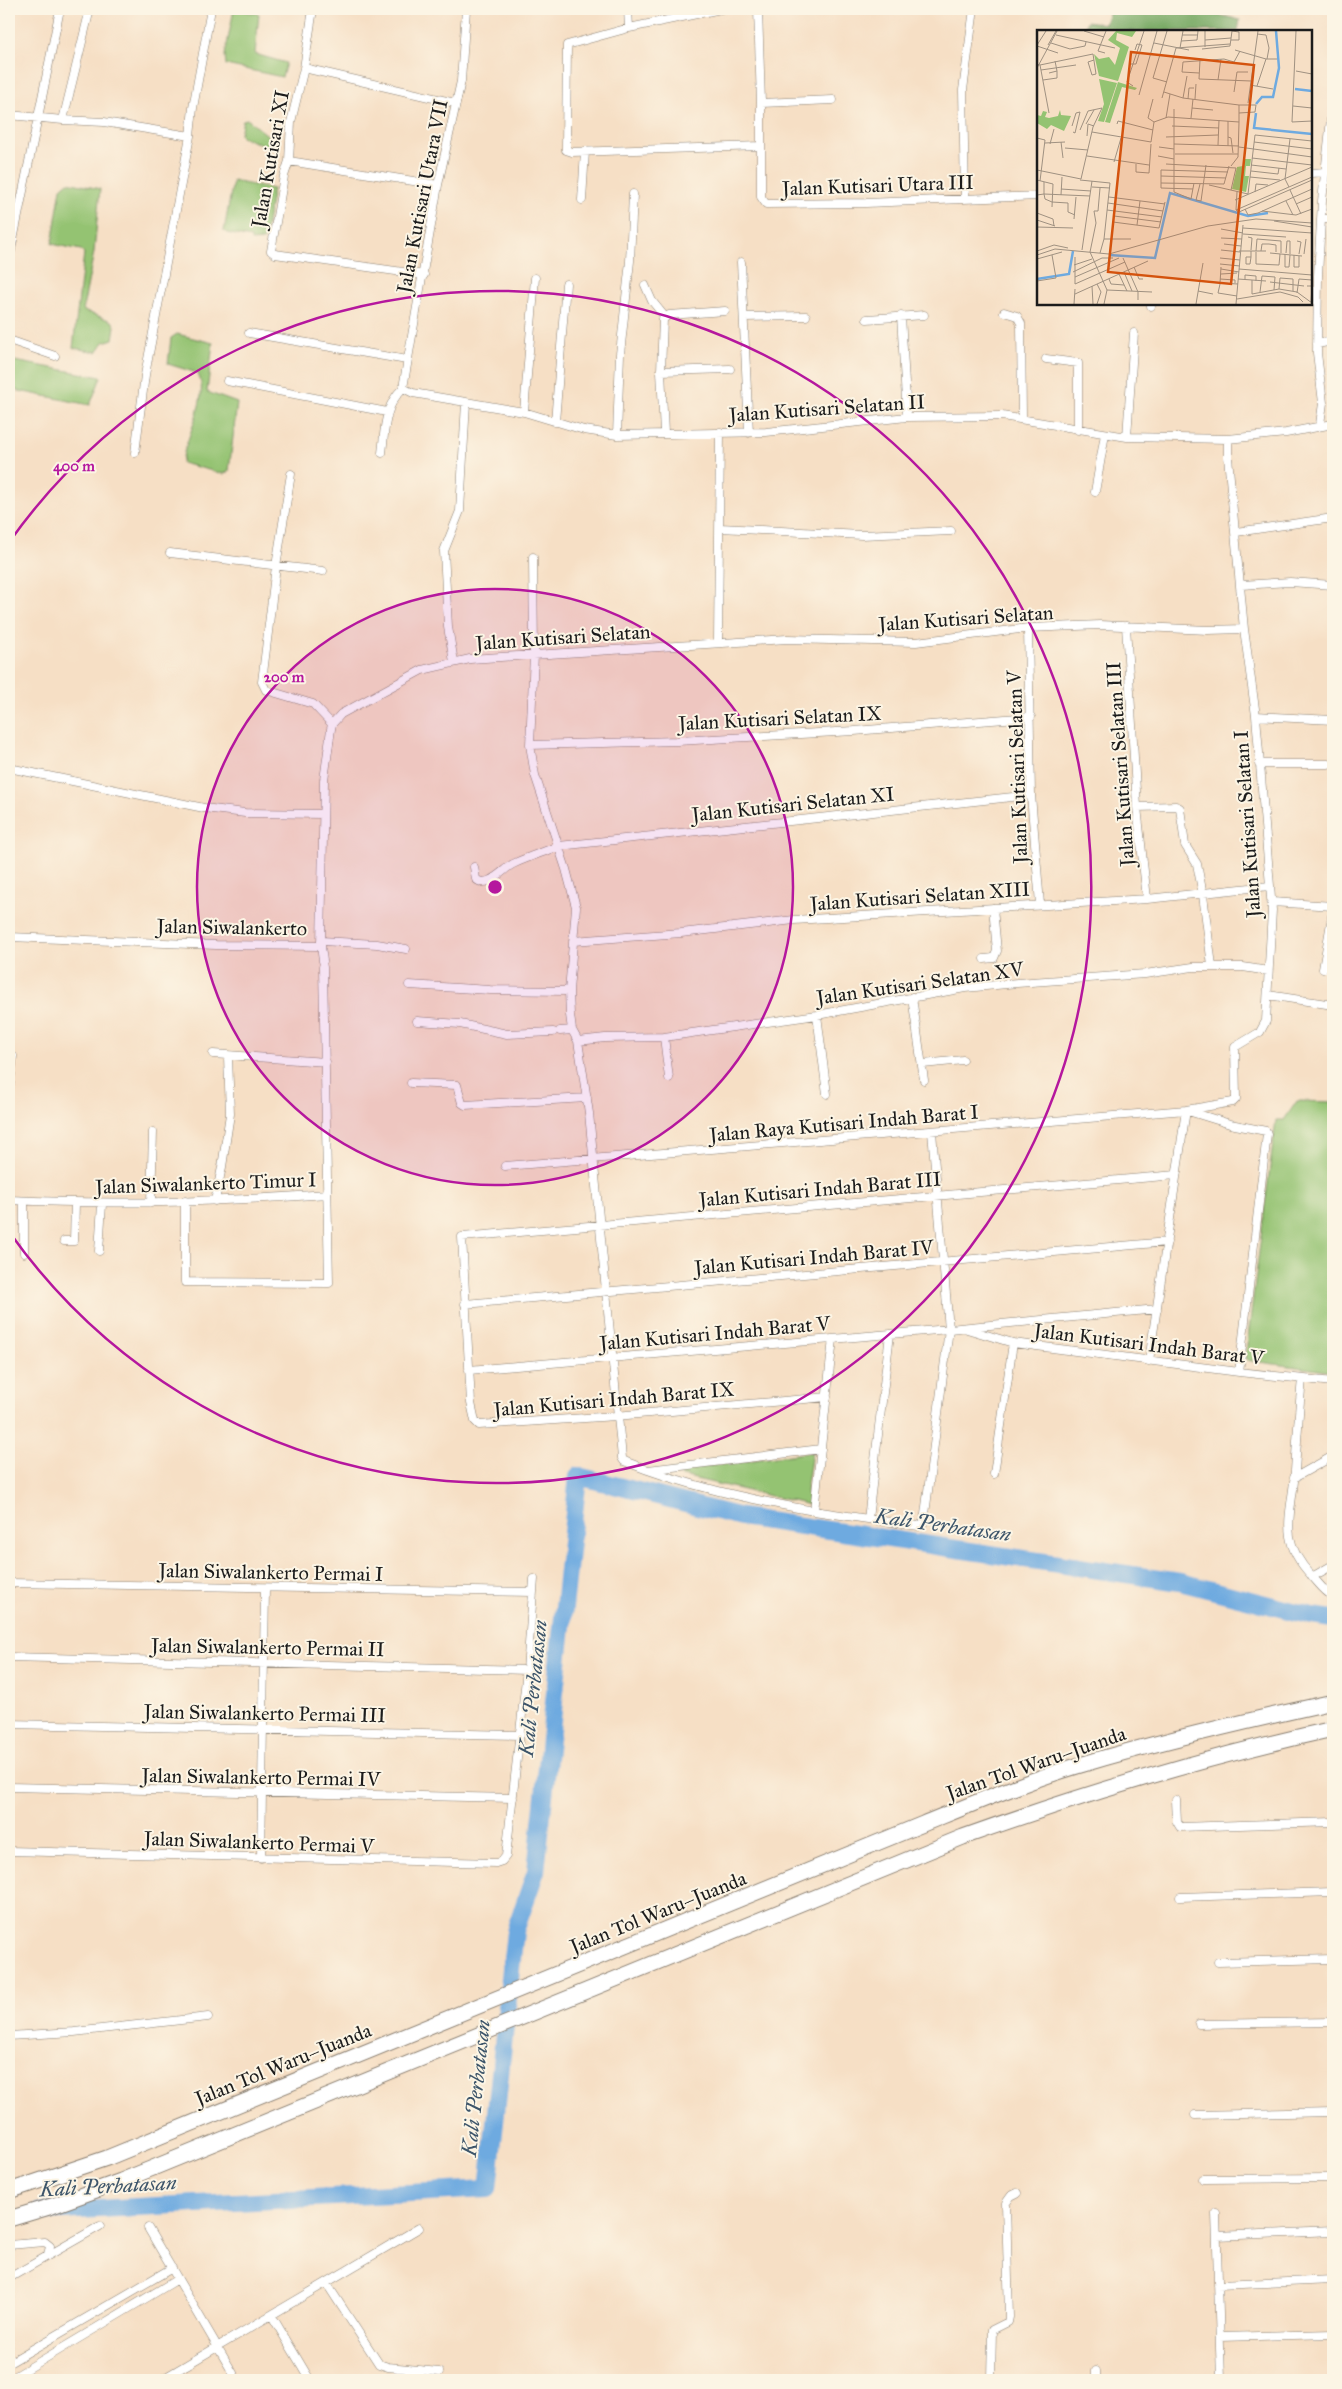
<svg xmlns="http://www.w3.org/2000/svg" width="1342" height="2389" font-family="'IM FELL Great Primer',serif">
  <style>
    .green { fill: #94c372; stroke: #587047 }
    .forest { fill: #77a964; stroke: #4a6240 }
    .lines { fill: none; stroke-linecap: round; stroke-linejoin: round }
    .river { stroke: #6eaae0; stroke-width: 18 }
    .street-casing { stroke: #897e70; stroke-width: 9 }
    .highway-casing { stroke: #897e70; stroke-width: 17 }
    .street { stroke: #fff; stroke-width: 8 }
    .highway { stroke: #fff; stroke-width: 15 }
    .ring { fill: none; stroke: #b5179e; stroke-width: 2.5 }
    .labels { text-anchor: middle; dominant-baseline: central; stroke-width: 4; stroke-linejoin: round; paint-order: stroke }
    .street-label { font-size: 20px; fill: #1c1c1c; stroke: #fcf5e5 }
    .water-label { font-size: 21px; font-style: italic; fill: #3d556a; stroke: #fcf5e5 }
    .inset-river { fill: none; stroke: #6eaae0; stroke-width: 2.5 }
    .inset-road { fill: none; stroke: #9f9181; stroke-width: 1 }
    .view { fill: #d4530e; fill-opacity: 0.15; stroke: #d4530e; stroke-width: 2.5 }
    .inset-edge { fill: none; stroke: #1c1c1c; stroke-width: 2.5 }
    .centre { fill: #b5179e; stroke: #fcf5e5; stroke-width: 2.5 }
    .ring-label { font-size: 15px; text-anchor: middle; font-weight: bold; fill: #b5179e; stroke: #fcf5e5; stroke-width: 4; stroke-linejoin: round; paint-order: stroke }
  </style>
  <rect width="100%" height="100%" fill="#fcf5e5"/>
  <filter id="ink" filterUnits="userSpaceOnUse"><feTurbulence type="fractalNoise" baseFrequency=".02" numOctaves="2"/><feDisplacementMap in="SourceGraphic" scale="10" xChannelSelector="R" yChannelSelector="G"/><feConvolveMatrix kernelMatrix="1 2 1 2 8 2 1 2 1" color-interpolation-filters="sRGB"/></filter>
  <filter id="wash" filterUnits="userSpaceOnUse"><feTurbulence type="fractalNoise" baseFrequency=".0096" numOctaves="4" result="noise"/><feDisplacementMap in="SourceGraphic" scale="20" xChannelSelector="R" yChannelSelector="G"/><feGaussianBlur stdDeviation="1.12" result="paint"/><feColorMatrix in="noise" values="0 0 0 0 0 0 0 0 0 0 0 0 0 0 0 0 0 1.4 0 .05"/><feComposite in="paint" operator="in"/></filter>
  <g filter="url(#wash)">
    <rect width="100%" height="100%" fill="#f6dfc5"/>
    <path class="green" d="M234,9L259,14L255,54L286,63L282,77L226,65L225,55Z
      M247,119L275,141L273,148L241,137L240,134L243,120Z
      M233,181L273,189L264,240L251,241V238L227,233L224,231Z
      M68,182L100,189L94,252L83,308L84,311L112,321L115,326L113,339L104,342L97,352L73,348L84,253L81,250L52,244L61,188Z
      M177,334L213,343L207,392L237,403L229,471L224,474L182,463C184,440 212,393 197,373L168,364L171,338Z
      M9,360L101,377L90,405L9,389Z
      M1297,1101L1333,1102V1372L1245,1360L1276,1120H1284Z
      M812,1452L806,1491L810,1505L665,1472Z"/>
    <path class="forest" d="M1110,9C1155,9 1197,8 1240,20L1238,31H1084L1087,21L1105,24Z"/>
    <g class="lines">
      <path class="river" d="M39,2212L488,2189L515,1931L536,1871L578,1476L741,1517L1180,1582L1312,1616L1333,1619"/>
    </g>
  </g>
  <g filter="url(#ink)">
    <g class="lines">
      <g class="street-casing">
        <path id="street" d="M313,9L304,68L291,122L289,161L284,176L271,251L275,254L424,275
          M628,9L629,28
          M721,9L629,28L567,45L566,150L572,152L761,146
          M758,9L761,103V197L766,204L866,203L1038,196
          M304,68L455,103
          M761,103L833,100
          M9,115L63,120L90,9
          M63,120L104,122L190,136
          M289,161L438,185
          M1311,173L1325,172
          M965,198L963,90L974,9
          M582,200L585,151
          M1321,219H1333
          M9,260L60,9
          M741,262L749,433
          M645,285L652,301L665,317
          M1151,306V304
          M1004,312L1017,316L1021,323L1022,419
          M901,316L907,417
          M744,317L806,316
          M867,319L924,315
          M249,333L407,360
          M9,340L55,356
          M1317,344L1333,341
          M1046,359L1078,363V430
          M661,371L730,369
          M227,381L387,412
          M403,388L413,393L524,412L584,430L617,435L766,432L907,417L1002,416L1127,437L1228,439
          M403,388L438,185L461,81L466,9
          M524,412L535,278
          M555,422L566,284
          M1320,424L1323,403L1317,353L1318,276L1322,201L1333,101
          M664,433L661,371L663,319L669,315L725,311
          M617,435L620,354L630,261L633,194
          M1127,437L1134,333
          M135,453L145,375L190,136L193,108L211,9
          M382,453C385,429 384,406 403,388
          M291,474L276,566L262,682L266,690L313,704L332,724
          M1095,492L1105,434
          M720,528L862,535L951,531
          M1236,532L1333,518
          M170,553L323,571
          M533,557L534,654L530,745L535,775L566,869L576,907L569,991L570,1015L572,1030L578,1041L589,1113L622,1458L624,1461C686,1486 749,1499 814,1511
          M1241,585L1290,582L1333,585
          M1126,626L1137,807L1147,899
          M1028,628L1031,795L1040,904
          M718,643L720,432
          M454,662L448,627L444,551L460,511L466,402
          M1256,716L1333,720
          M530,745L677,741L854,731L1031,717
          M1259,764H1328
          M9,768L204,808L245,813L323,814
          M1137,807L1176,806L1180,808L1185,845L1197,864L1203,895L1212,966
          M474,867L476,879C487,890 504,868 513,864C528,857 544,852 559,846L1031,795
          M1272,902L1333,906
          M9,937L216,945L321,946L324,780L331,729L332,724L341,714L422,670L470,659L787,639L916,642L1028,628L1100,625L1208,630L1244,629L1228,457V439L1286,433L1333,424
          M321,941L377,944L406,949
          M573,941L681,933L794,920L1147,899L1269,886
          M321,946L323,961
          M984,959L994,958L997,951L993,908
          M1323,969L1333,911
          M409,985L490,990L569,991
          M1268,995L1333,1005
          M912,997L924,1080
          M817,1015L827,1094
          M417,1021L460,1024L507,1034L553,1032
          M560,1031L572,1030
          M664,1037L669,1078
          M578,1041L605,1038L664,1037L817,1015L965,988L1017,983L1145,974L1193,967H1243L1268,971
          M213,1054L326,1062
          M923,1064L963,1060
          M411,1083L457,1085L462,1103L465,1105L587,1098
          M9,1090L13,1056
          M1188,1111L1230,1124L1266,1131L1267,1134L1239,1372
          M505,1166L1186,1110L1233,1102L1236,1099L1235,1047L1260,1032L1266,1021L1272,910L1256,716L1244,629
          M9,1200C115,1205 221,1202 327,1194
          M185,1201V1282L329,1283L323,967
          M215,1201L222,1167L230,1114L228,1056
          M151,1203L153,1132
          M64,1241H74L75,1203
          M99,1251L102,1204
          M24,1253V1201
          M465,1304L1167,1242
          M967,1329L1013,1343L1239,1372L1333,1382
          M890,1334L868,1519L919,1526L924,1522L949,1329L932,1132
          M833,1339L814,1511L868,1519
          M1149,1361L1186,1110
          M469,1370L949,1329L1157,1309
          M1302,1379C1299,1409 1297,1440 1295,1471C1292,1514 1277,1539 1311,1575C1318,1582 1324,1592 1333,1596
          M827,1397L616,1416L479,1425L475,1421L471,1403L462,1237L1176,1175
          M648,1470L821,1449
          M994,1474L1013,1343
          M1294,1478L1333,1456
          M1312,1577L1333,1565
          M9,1583L533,1592
          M9,1657L527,1670
          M9,1724L520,1735
          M9,1787L513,1798
          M1176,1800L1177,1822L1180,1827L1333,1822
          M9,1851L496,1863L502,1861L506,1856L527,1670L534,1579
          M261,1858L265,1589
          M1180,1897L1333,1892
          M1218,1962L1333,1959
          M1199,2024L1333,2022
          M9,2036L74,2032L208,2017
          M1195,2115L1333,2112
          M1203,2179L1333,2178
          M1216,2213L1221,2380
          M148,2228L237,2380
          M1217,2236L1333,2231
          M9,2245L45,2242L50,2246L48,2255
          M9,2278L100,2226
          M327,2284L379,2364L388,2367L439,2372
          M1218,2285L1333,2280
          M272,2316L310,2380
          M1220,2337L1333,2334
          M9,2363L172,2268
          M9,2380L178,2279
          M161,2380L419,2228
          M991,2380L992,2330L1008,2322L1009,2317L1006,2203L1011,2196L1017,2193
          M1096,2380V2371"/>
      </g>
      <g class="highway-casing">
        <path id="highway" d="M9,2191L107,2158L923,1824C977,1802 1031,1779 1087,1763C1168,1739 1251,1720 1333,1702
          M9,2219L52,2206L121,2181L963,1837C1086,1793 1206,1757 1333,1729"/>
      </g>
      <use href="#street" class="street"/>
      <use href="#highway" class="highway"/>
    </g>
  </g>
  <circle cx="495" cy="887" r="298" fill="#b5179e" fill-opacity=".12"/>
  <g class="ring">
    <circle cx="495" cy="887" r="298"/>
    <path d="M10 541A596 596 0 1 1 10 1233"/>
  </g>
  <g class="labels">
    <g class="street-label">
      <text transform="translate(270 159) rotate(-80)">Jalan Kutisari XI</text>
      <text transform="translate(878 185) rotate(-2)">Jalan Kutisari Utara III</text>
      <text transform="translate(422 196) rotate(-79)">Jalan Kutisari Utara VII</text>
      <text transform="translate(827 408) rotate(-4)">Jalan Kutisari Selatan II</text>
      <text transform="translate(966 618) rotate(-4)">Jalan Kutisari Selatan</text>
      <text transform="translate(563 637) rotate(-4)">Jalan Kutisari Selatan</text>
      <text transform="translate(780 718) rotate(-3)">Jalan Kutisari Selatan IX</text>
      <text transform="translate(1120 764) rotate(-94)">Jalan Kutisari Selatan III</text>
      <text transform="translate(1017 767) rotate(-92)">Jalan Kutisari Selatan V</text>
      <text transform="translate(793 804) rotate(-6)">Jalan Kutisari Selatan XI</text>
      <text transform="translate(1247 824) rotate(-94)">Jalan Kutisari Selatan I</text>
      <text transform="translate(920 896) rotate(-4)">Jalan Kutisari Selatan XIII</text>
      <text transform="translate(232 927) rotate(1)">Jalan Siwalankerto</text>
      <text transform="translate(920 983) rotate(-8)">Jalan Kutisari Selatan XV</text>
      <text transform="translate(844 1123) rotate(-5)">Jalan Raya Kutisari Indah Barat I</text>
      <text transform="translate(206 1183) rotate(-2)">Jalan Siwalankerto Timur I</text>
      <text transform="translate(820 1189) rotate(-5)">Jalan Kutisari Indah Barat III</text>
      <text transform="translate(814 1257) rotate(-5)">Jalan Kutisari Indah Barat IV</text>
      <text transform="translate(715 1333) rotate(-5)">Jalan Kutisari Indah Barat V</text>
      <text transform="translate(1149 1344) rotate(7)">Jalan Kutisari Indah Barat V</text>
      <text transform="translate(614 1399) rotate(-5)">Jalan Kutisari Indah Barat IX</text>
      <text transform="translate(271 1572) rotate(1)">Jalan Siwalankerto Permai I</text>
      <text transform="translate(268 1647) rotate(1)">Jalan Siwalankerto Permai II</text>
      <text transform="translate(265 1713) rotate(1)">Jalan Siwalankerto Permai III</text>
      <text transform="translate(1036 1763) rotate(-19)">Jalan Tol Waru–Juanda</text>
      <text transform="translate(261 1777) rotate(1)">Jalan Siwalankerto Permai IV</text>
      <text transform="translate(259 1842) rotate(2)">Jalan Siwalankerto Permai V</text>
      <text transform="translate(658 1912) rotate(-22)">Jalan Tol Waru–Juanda</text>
      <text transform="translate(283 2064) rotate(-22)">Jalan Tol Waru–Juanda</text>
    </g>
    <g class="water-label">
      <text transform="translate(943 1525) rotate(8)">Kali Perbatasan</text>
      <text transform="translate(533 1688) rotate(-84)">Kali Perbatasan</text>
      <text transform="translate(476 2088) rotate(-84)">Kali Perbatasan</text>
      <text transform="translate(108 2186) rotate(-3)">Kali Perbatasan</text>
    </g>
  </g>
  <g transform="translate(1037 30)">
    <rect width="275" height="275" fill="#f6dfc5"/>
    <path d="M79,1H99L95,7L80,3L79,10L92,17L81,51L62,46L57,24L62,29L72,27L78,35L83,18L71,10ZM62,49L80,53L67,92L61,91L67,74ZM81,52L100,58L98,60L85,57L73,93L68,92ZM23,80L24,85L34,86L27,101L14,95L10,99L0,93V85L4,86L6,81L10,82L8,87L12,88L21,86ZM208,129H214L213,136H209L208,146H212L209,162L195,159L200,137L206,136Z" fill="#94c372"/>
    <path class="inset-river" d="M258,59L275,61M219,74L225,67H236L242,38L239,1M219,83L217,98L275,104M72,225L118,228L133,163L211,186L231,183M0,249L32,244L36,221"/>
    <path class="inset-road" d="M47,1L67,7M130,1L116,48L130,52M259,1L255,92L275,91M220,4L229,5L232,18L230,29M19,5L78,18M145,5H161M168,10L194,8M194,10H202V2L195,1M144,11L160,10L161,1M14,13L33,19L48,16L49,12M117,13L152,20M0,15L9,1M11,15L19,1M0,16L21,23M168,17V1M143,18L146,1M165,19L193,16L195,1M198,20L229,29H240M68,23L61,21L69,1M163,30L162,49L214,51M0,34L3,35L12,83M92,34H99L105,15L100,14L98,20M3,35L56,24L59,44L55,45L51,32L57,30M0,38L20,1M4,40L39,35M259,41L275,44M12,43L20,41L18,31M162,43L145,42L146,32L187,29L197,32L203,21M6,50L20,48V41M181,50L184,29M213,55L236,59M96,56L90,52L107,1M220,56L229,29M127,62L146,68L202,75M197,62L200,42H211M102,65L120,1M125,68L139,18L193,14M146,68L150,46M116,69L111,88L117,92M151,69L152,58H157M158,69L159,54M211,73L221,1M256,76L275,78M155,78L176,80M137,79V162L154,169M129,88L133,64M154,88L156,69M117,92L131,87L202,92V75H219L218,82L202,83M49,94L57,80M80,94L81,91L116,100M35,96L39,83L43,82M135,96L182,98M36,102L38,103L43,82M55,102L114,112L117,92M50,106L51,94L57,96M129,107L181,105M191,107L194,108L196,123M0,108L8,110L3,151M24,112L26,128M217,112L275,119M8,113L28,112M13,114L17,99M137,114L202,116M181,115L182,90M191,116V91M122,117L137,119M202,117L275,127M28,118L51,120M138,124H201M50,126L112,135M121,126L137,129M215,128L275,135M77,132L84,108M99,134V142L112,143L114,114M129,134L199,138L194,160M214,135L249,139M194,136L201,127L202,92M0,140L44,149L56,97L65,78L51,81L43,100M214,141L241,144L242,138M124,146L189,148M213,147L243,150M0,150L16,154L15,177M43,150L73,153L67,209M7,152V164L53,166M124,153L187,154M163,154L159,170L164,171L169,135M187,154L192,136M172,155L211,164M55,157L73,158M252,157L248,149L253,109M63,158L61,181H57L59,193L53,222L70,260L67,274M24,159L54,161M156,159L124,158V140L191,142M253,160L264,184M218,162L219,154L231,155M211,164L218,105L275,111M0,165L7,164L8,169L15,172L31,173V182L38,185M24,165L25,147M72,167L128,174M154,169L157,153M198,170L275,137M249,171L256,185M71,173L126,181M259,174L275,167M208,179L211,185L221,183L275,159M70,180L125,187M199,180L202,182L275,150M199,180L275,147M199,180L200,162M225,181L259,185L275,179M0,183L16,189L17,196M77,186L124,192M37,189L39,167M0,190L18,196M237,191L275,197M76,192L122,198L128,172M100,195L103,171M0,197L36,198M206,198L275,203M184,199L206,203M206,204L249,207M211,207L215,208L214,220M184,208L205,209M260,211L264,212L262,224M187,214L204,216M45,220L55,151M184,220L203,222M0,221L17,215L31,218M202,221H229M219,221L220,209L244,211V223M224,221L225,214H232L239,215V222M219,222V234L242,235L243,224M63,223L67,209H94M233,223L265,226M249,223L250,211H253V224M248,224V237H252L253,225M267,224L269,209M0,225L18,219L72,224L171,196L219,189L275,193M257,225V237H262V226M38,227V247M214,227H209V234H213L214,227V221M82,228L38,247V254L88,232M86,228L101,262V270M183,228L203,230M0,229L25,222M183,234L203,236M37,235L55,229M97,237L102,249H106M184,237L183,253L201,254M184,239L202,242M202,239L275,245M36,242L65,228H76M87,242L95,261M82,244L90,261M184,244L200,243M72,249L74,254L87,255M183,249L198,250V253M201,249L229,251M208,249V245L219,246V251M215,250V264L242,259L260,262L275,273M0,251L19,248L15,225M233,252L267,256M183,254L181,263L200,266M55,256L56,274M270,256H275L274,272M242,259L243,248L256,249V261M70,260L115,262M161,261L176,264M223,262L225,246L238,247L237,260M260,263L262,249L275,250M38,264L111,231M200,269L243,262L261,267L266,272M37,274L38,259M60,274L64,262L60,254M159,274L166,233M199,274L206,195"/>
    <path class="view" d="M94,22L217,35L194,254L71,242Z"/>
    <rect width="275" height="275" class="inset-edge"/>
  </g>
  <circle cx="495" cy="887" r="8" class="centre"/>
  <g class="ring-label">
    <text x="74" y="471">400 m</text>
    <text x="284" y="682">200 m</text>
  </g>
  <rect width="1342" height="2389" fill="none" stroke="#fcf5e5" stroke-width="30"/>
</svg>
